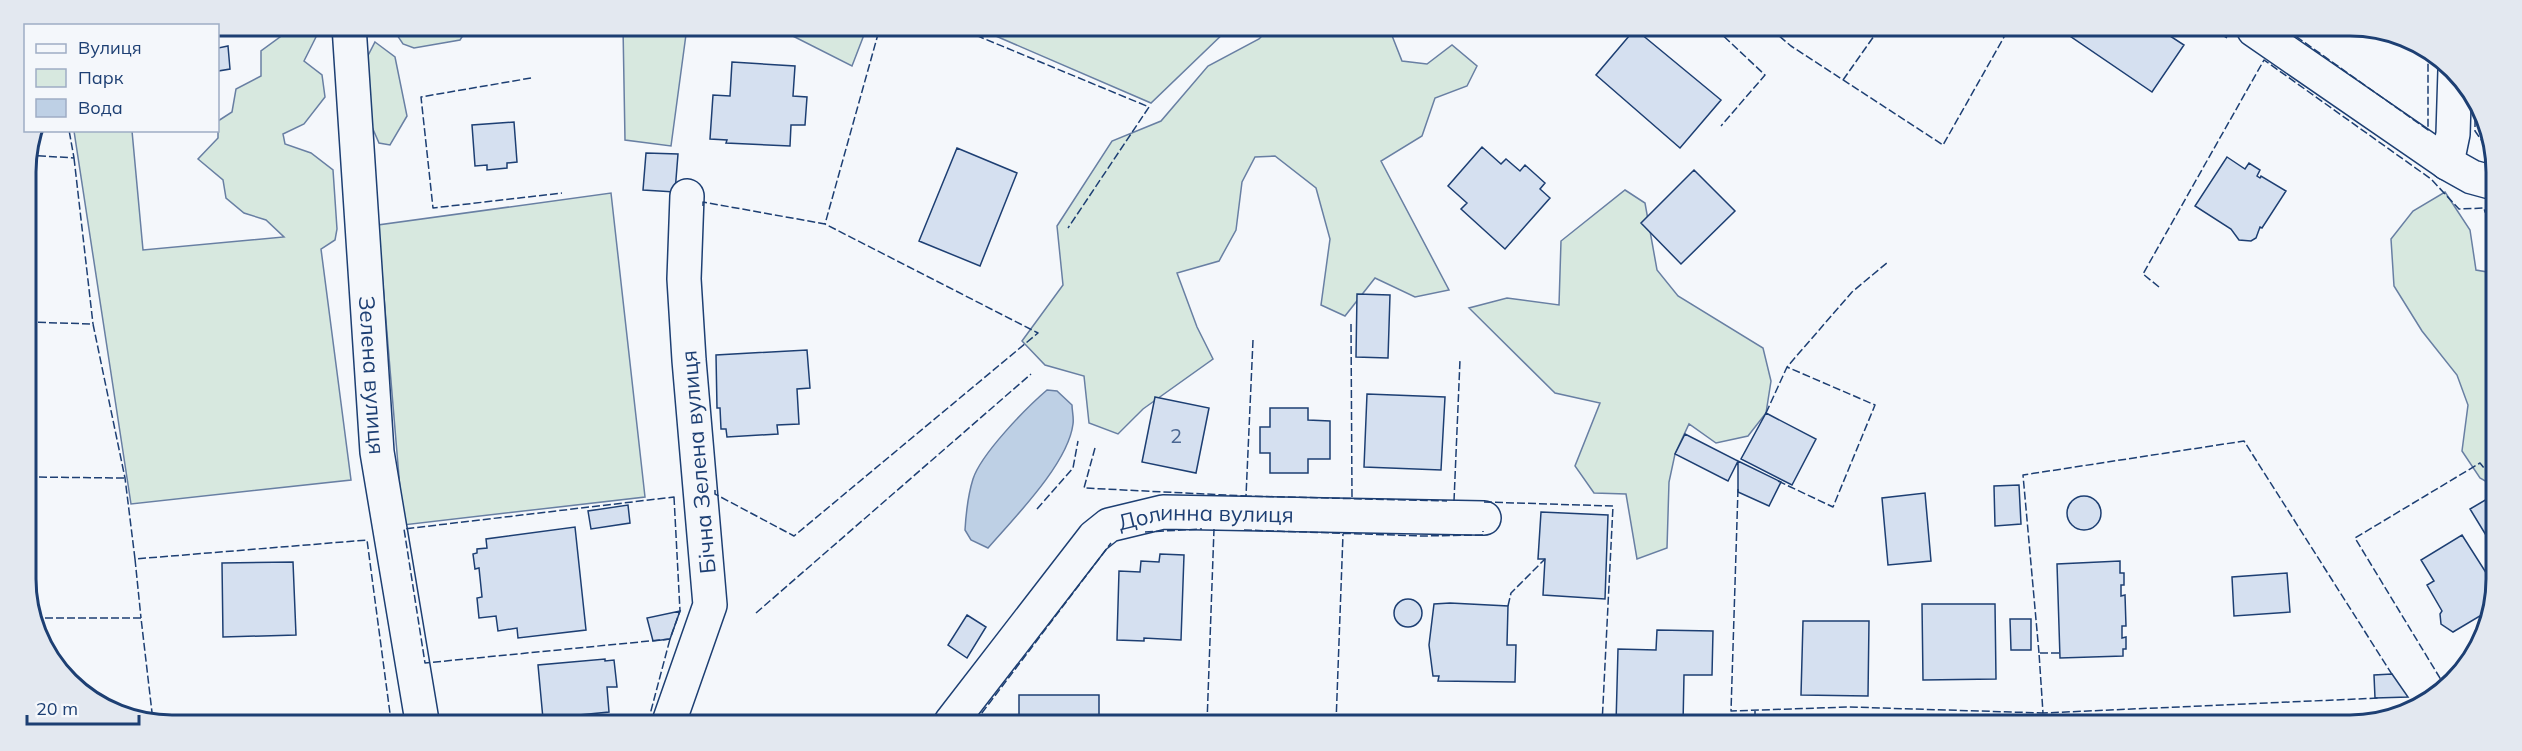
<svg xmlns="http://www.w3.org/2000/svg" width="2522" height="751" font-family="Mulish,sans-serif">
  <style>
    .green { fill: #d7e8df; stroke: #687fa3; stroke-width: 1.5 }
    .water { fill: #bed0e5; stroke: #687fa3; stroke-width: 1.5 }
    .building { fill: #d5e0f0; stroke: #1d3f73; stroke-width: 1.5 }
    .lines { fill: none; stroke-linecap: round; stroke-linejoin: round }
    .minor-casing { stroke: #1d3f73; stroke-width: 36 }
    .minor { stroke: #f4f7fb; stroke-width: 33 }
    .fence { stroke: #1d3f73; stroke-width: 1.5; stroke-dasharray: 8 3; stroke-linecap: butt }
    .labels { text-anchor: middle; dominant-baseline: central; stroke-width: 4.5; stroke-linejoin: round; paint-order: stroke }
    .number-label { font-size: 20px; fill: #4b6792 }
    .street-label { font-size: 22px; fill: #1d3f73; stroke: #f4f7fb }
    .rim { fill: none; stroke: #1d3f73; stroke-width: 3 }
  </style>
  <rect width="100%" height="100%" fill="#f4f7fb"/>
  <path class="green" d="M280,26H318L319,31L304,61L322,75L325,97L304,124L283,134L285,144L311,153L333,170L337,229L335,240L321,249L351,480L131,504L74,131H132L143,250L284,237L266,220L244,213L226,198L223,180L198,159L218,138V121L232,112L236,89L261,76V51L284,34Z
    M391,26H469L460,40L414,48L403,44Z
    M623,27H687L671,146L625,140Z
    M775,27H867L852,66Z
    M975,27L1229,28L1151,103Z
    M1270,28H1389L1402,61L1427,64L1452,45L1477,66L1467,86L1435,98L1422,136L1381,161L1449,290L1415,297L1375,278L1345,316L1321,305L1330,239L1316,188L1275,156L1255,157L1242,182L1236,230L1219,261L1177,273L1197,327L1213,359L1143,409L1118,434L1089,423L1084,376L1045,365L1022,341L1063,285L1057,226L1112,141L1161,121L1208,66L1259,39Z
    M375,42L395,57L407,116L390,145L379,143L369,120L359,73Z
    M1625,190L1645,203L1657,270L1678,296L1763,348L1771,381L1766,413L1748,436L1716,443L1689,424L1675,454L1669,482L1667,548L1637,559L1626,494L1594,493L1575,466L1600,403L1555,393L1469,308L1507,298L1559,305L1561,241Z
    M2445,192L2470,230L2476,270L2493,273L2492,485L2480,478L2462,451L2468,405L2457,375L2422,331L2394,286L2391,239L2413,211Z
    M611,193L645,497L403,525L378,225Z"/>
  <path class="water" d="M1047,390L1057,391L1072,405C1072,411 1074,418 1073,424C1068,464 1014,518 988,548L971,540L965,530C966,513 968,495 973,479C981,454 1026,408 1047,390Z"/>
  <path class="building" d="M1635,29L1721,100L1680,148L1596,75Z
    M2070,30H2161L2184,45L2152,92L2067,34Z
    M228,46L230,69L218,71V48Z
    M732,62L795,66L793,96L807,97L805,125H791L790,146L726,143L727,140L710,139L713,95L730,96Z
    M514,122L517,162L507,163V168L487,170V165L475,166L472,125Z
    M1482,147L1501,164L1506,159L1520,171L1525,165L1545,183L1540,189L1550,198L1505,249L1461,209L1467,203L1448,186Z
    M957,148L1017,173L980,266L919,241Z
    M646,153L678,154L675,192L643,190Z
    M2227,157L2245,169L2249,163L2260,170L2257,176L2260,178L2261,176L2286,191L2262,228L2260,227L2256,238L2251,241L2239,240L2231,229L2195,206Z
    M1694,170L1735,211L1681,264L1641,223Z
    M1357,294L1390,295L1388,358L1356,357Z
    M807,350L810,388L797,389L799,424L777,425L778,434L727,437L726,429H721L720,408H717L716,355Z
    M1367,394L1445,397L1441,470L1364,467Z
    M1155,397L1209,408L1196,473L1142,462Z
    M1270,408H1308V420L1330,421V459H1308V473H1270V453H1260V427H1270Z
    M1766,413L1816,439L1792,485L1741,459Z
    M1685,434L1738,461L1728,481L1675,454Z
    M1738,461L1781,482L1769,506L1738,492Z
    M2019,485L2021,524L1995,526L1994,486Z
    M1925,493L1931,561L1888,565L1882,498Z
    M2067 513a17 17 0 1 1 34 0a17 17 0 1 1-34 0Z
    M2492,496V545L2470,509Z
    M628,505L630,523L591,529L588,511Z
    M1541,512L1608,515L1605,599L1543,595L1545,559H1538Z
    M575,527L586,630L518,638L517,628L498,631L496,616L479,618L477,598L482,597L479,568L475,569L473,554L477,553V549L487,548L486,539Z
    M2462,535L2492,582V614L2484,611L2485,613L2453,632L2441,624L2440,614L2442,611L2427,585L2434,581L2421,560Z
    M1160,554L1184,555L1181,640L1144,638V641L1117,640L1119,571L1140,572L1141,561L1159,562Z
    M2120,561V573H2124V585H2121V596L2125,595L2126,626H2122V638L2126,637V649H2123V656L2060,658L2057,564Z
    M293,562L296,635L223,637L222,563Z
    M2287,573L2290,612L2234,616L2232,577Z
    M1394 613a14 14 0 1 1 28 0a14 14 0 1 1-28 0Z
    M1450,603L1508,606L1507,645H1516L1515,682L1438,681L1439,676H1433L1429,645L1434,604Z
    M1922,604H1995L1996,679L1923,680Z
    M680,611L670,639L653,641L647,618Z
    M967,615L986,627L967,658L948,645Z
    M2010,619H2031V650H2011Z
    M1803,621H1869L1868,696L1801,695Z
    M1657,630L1713,631L1712,675H1684L1683,724H1616L1618,649L1656,650Z
    M605,659V661L614,660L617,687H607L609,712L569,716L570,721H550V718L543,719L538,665Z
    M2392,674L2408,697L2375,698L2374,675Z
    M1019,695H1099V723L1019,722Z"/>
  <g class="lines">
    <g class="minor-casing">
      <g id="minor">
        <path id="s1" d="M349,26L377,452L422,721"/>
        <path d="M2254,30L2447,163L2472,177L2494,183"/>
        <path d="M2447,163L2453,134L2455,70"/>
        <path d="M669,722L710,605L689,360L684,279L687,196"/>
        <path id="s2" d="M951,722L1094,537L1109,525L1163,512L1484,518"/>
      </g>
    </g>
    <use href="#minor" class="minor"/>
    <path class="fence" d="M956,27L1149,107L1068,228
      M1716,29L1765,75L1721,126
      M1771,29L1791,46L1943,145L2008,30
      M2215,30L2227,38
      M2287,30L2428,130V54
      M531,78L421,97L433,208L562,193
      M1843,80L1879,29
      M2475,108V131L2494,158
      M27,155L74,158L69,130
      M74,158L93,324
      M703,206V202L825,224L880,27
      M2159,287L2143,274L2264,60L2431,179L2459,209L2484,208L2485,212L2493,213
      M27,322L93,324L125,478L135,559L367,540L391,721
      M1351,324L1352,498
      M1253,340L1246,496L1447,501
      M1766,413L1787,367L1852,292L1888,262
      M1095,448L1084,488L1246,496
      M28,477L125,478
      M1778,481L1833,507L1875,405L1787,367
      M1738,489L1731,711L1849,707L2043,713
      M715,490V494L794,536L1038,333L825,224
      M674,497L680,611L670,639L425,663L404,529Z
      M1454,501L1460,360
      M1484,502L1613,506L1602,724
      M1037,509L1073,468L1078,441
      M1244,530L1422,536L1483,535V531
      M1145,532L1202,529
      M135,559L141,618
      M1508,606L1511,593L1545,559
      M756,613L1031,374
      M34,618H141L153,721
      M2039,653L2023,475L2244,441L2393,676
      M2059,653H2039L2043,713L2379,698
      M2446,688L2355,538L2480,463L2492,478
      M1755,710V724
      M648,722L670,639
      M975,722L1111,543
      M1207,723L1214,529
      M1336,723L1343,534"/>
  </g>
  <g class="labels">
    <g class="number-label">
      <text x="1176" y="435">2</text>
    </g>
    <g class="street-label">
      <text stroke="none"><textPath href="#s1" startOffset="350">Зелена вулиця</textPath></text>
      <text transform="translate(698 462) rotate(-95)">Бічна Зелена вулиця</text>
      <text stroke="none"><textPath href="#s2" startOffset="351">Долинна вулиця</textPath></text>
    </g>
  </g>
  <path d="M0 0H2522V751H0ZM172 36H2350A136 136 0 0 1 2486 172V579A136 136 0 0 1 2350 715H172A136 136 0 0 1 36 579V172A136 136 0 0 1 172 36Z" fill="#e3e8f0" fill-rule="evenodd"/>
  <path class="rim" d="M172 36H2350A136 136 0 0 1 2486 172V579A136 136 0 0 1 2350 715H172A136 136 0 0 1 36 579V172A136 136 0 0 1 172 36Z"/>
  <rect x="24" y="24" width="195" height="108" fill="#f4f7fb" stroke="#9eadc5" stroke-width="1.5"/>
  <rect x="36" y="44" width="30" height="9" fill="#f4f7fb" stroke="#9eadc5" stroke-width="1.5"/>
  <text x="78" y="54" font-size="18" fill="#1d3f73">Вулиця</text>
  <rect x="36" y="69" width="30" height="18" fill="#d7e8df" stroke="#9eadc5" stroke-width="1.5"/>
  <text x="78" y="84" font-size="18" fill="#1d3f73">Парк</text>
  <rect x="36" y="99" width="30" height="18" fill="#bed0e5" stroke="#9eadc5" stroke-width="1.5"/>
  <text x="78" y="114" font-size="18" fill="#1d3f73">Вода</text>
  <path d="M27 715v9h112v-9" fill="none" stroke="#1d3f73" stroke-width="3"/>
  <text x="36" y="715" font-size="18" fill="#1d3f73" stroke="#f4f7fb" stroke-width="4.5" paint-order="stroke">20 m</text>
</svg>
